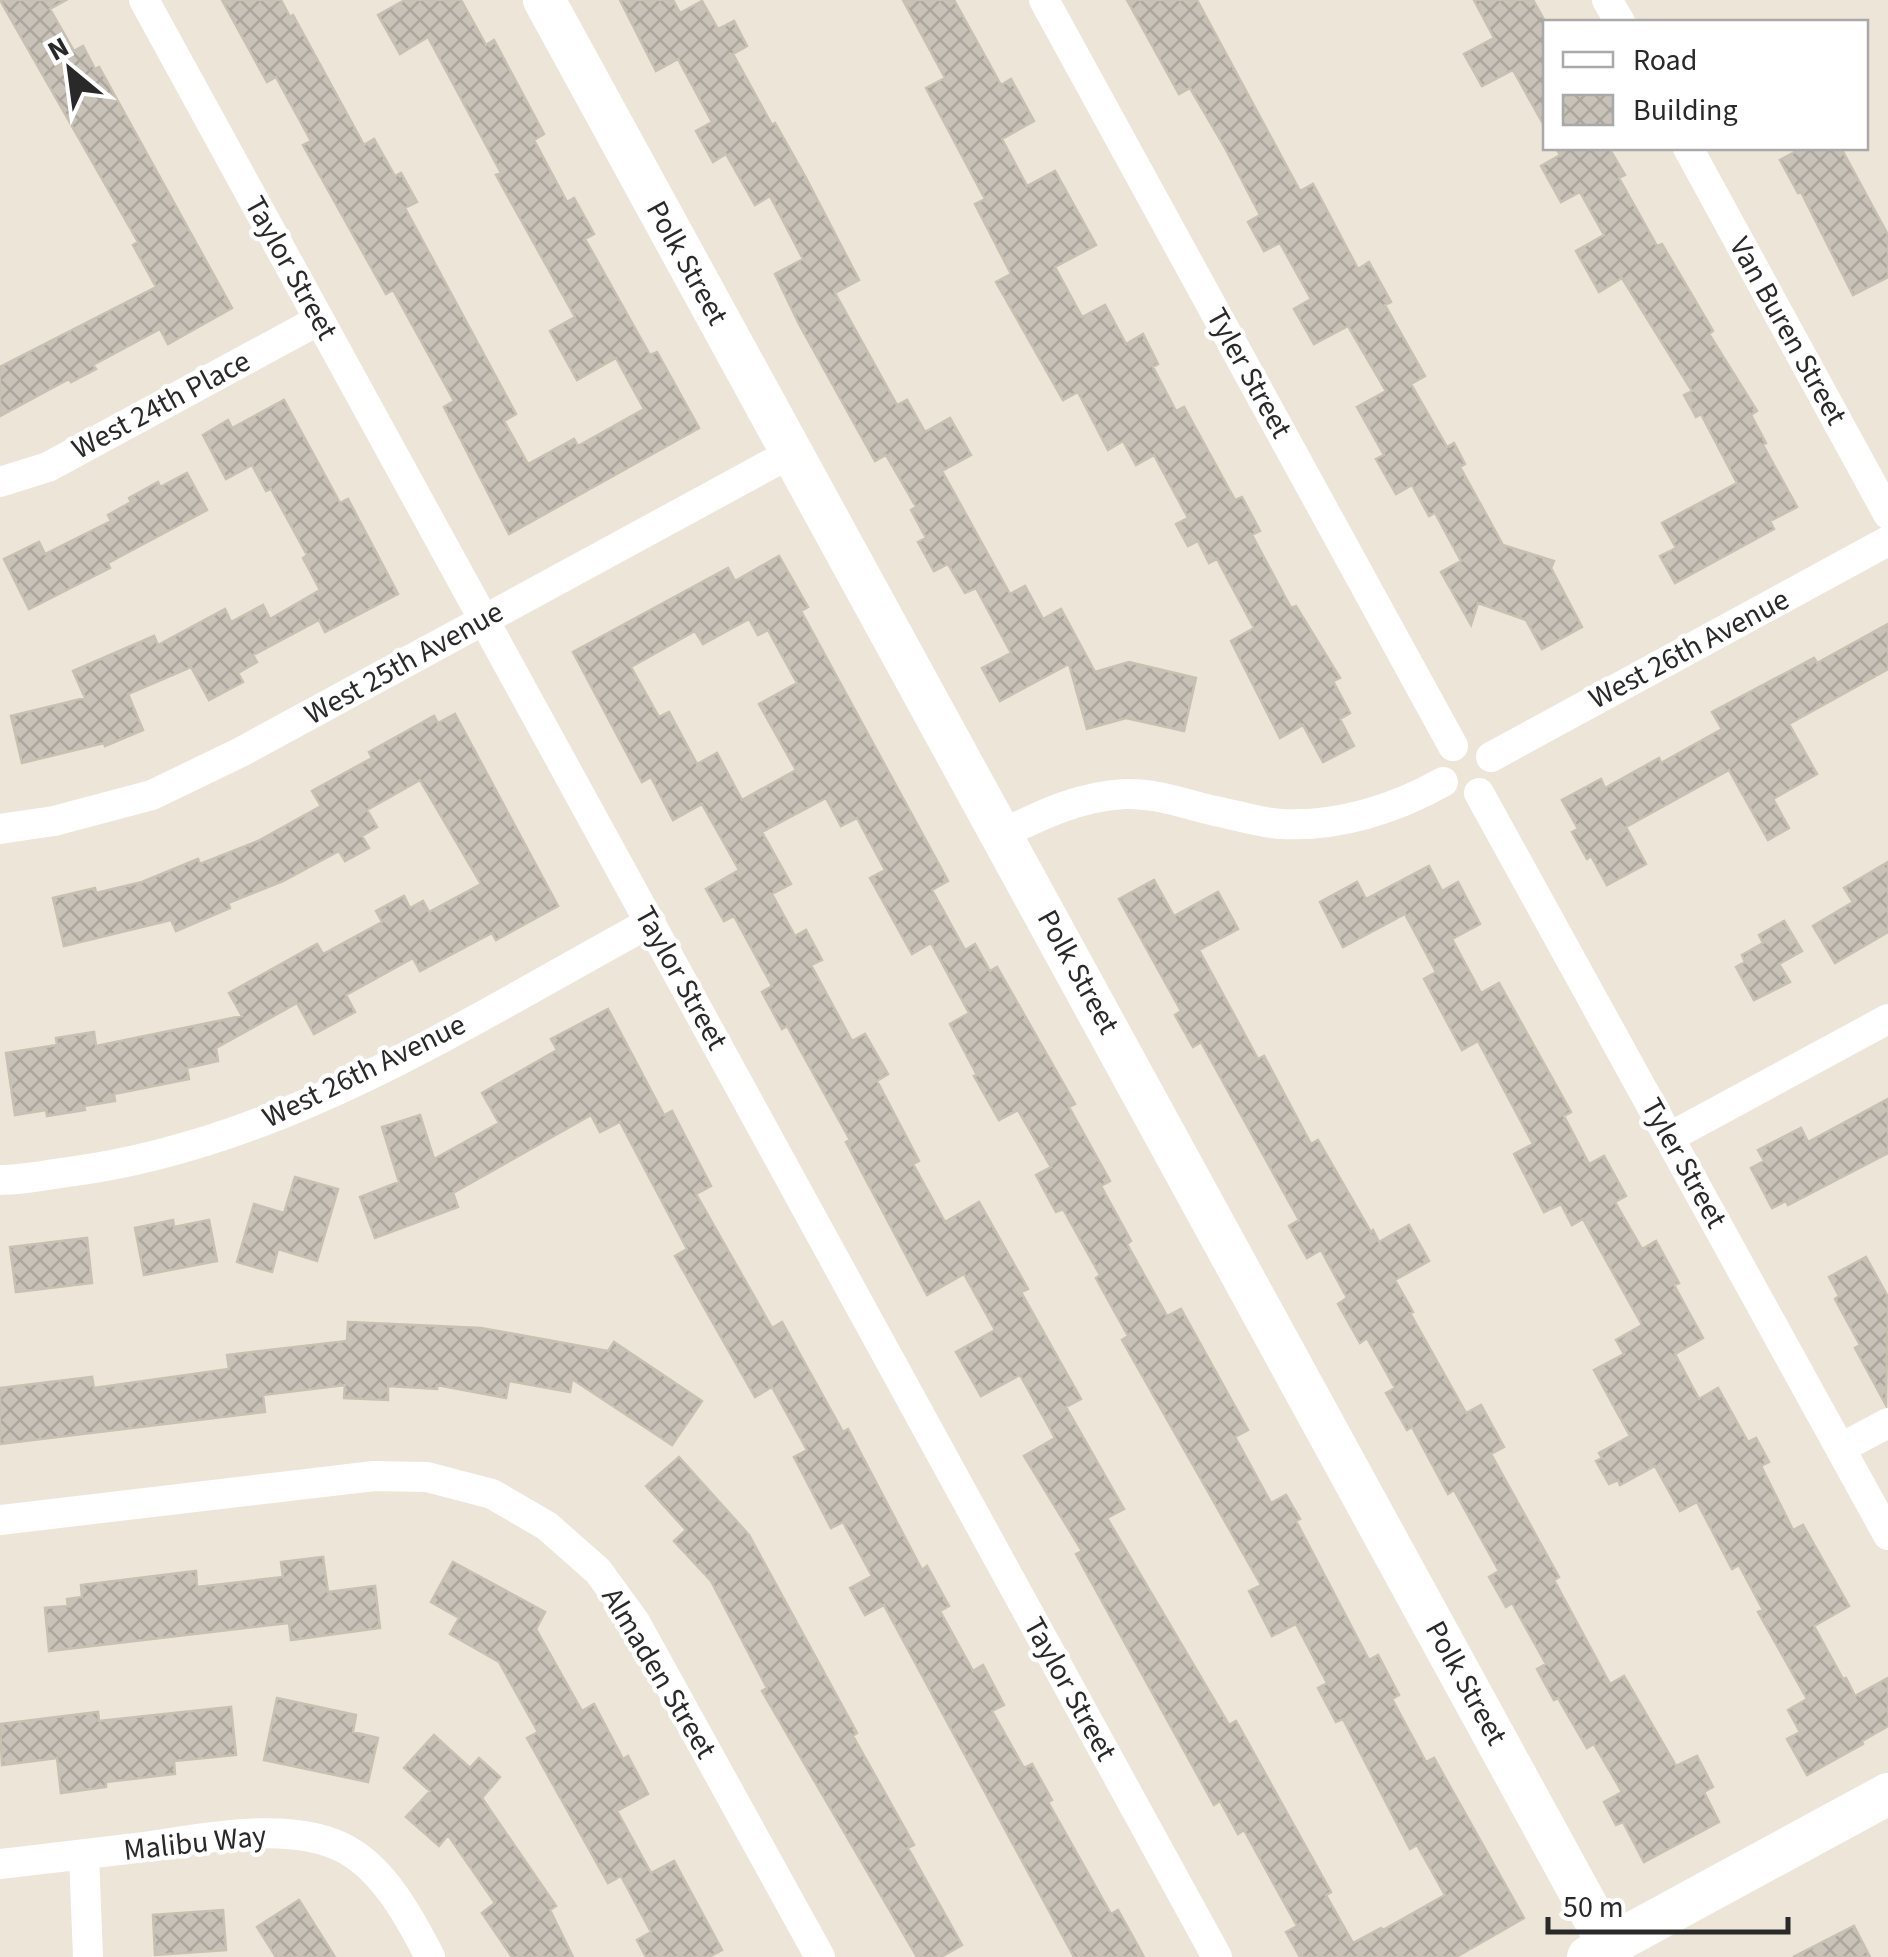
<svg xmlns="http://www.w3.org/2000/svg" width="1888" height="1957" font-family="'Source Sans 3',sans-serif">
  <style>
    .building { fill: url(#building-cross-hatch); stroke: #c8c1b2; stroke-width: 2.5; fill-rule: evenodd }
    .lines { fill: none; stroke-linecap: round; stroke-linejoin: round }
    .street { stroke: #fff; stroke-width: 30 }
    .secondary { stroke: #fff; stroke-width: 42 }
    .labels { text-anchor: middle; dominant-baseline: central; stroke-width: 9; stroke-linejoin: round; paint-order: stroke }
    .street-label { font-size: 30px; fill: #292929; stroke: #fff }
  </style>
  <defs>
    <pattern id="building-cross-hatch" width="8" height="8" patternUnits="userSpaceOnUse" patternTransform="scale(2.5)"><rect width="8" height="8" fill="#c8c2b8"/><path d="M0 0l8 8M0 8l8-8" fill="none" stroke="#aca79e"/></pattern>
  </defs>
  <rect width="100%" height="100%" fill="#ede5d8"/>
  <path class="building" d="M0,0H66L50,9L74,51L83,46L95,69L99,67L232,308L168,344L160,329L93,365L96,369L71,382L69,379L0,416V367L156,287L133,245L138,242Z
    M222,0H281L290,17L293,15L364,145L374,139L395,176L401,173L417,202L405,208L516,414L504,421L528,464L574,439L578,446L644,409L616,358L577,380L550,331L575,317L496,175L501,173L428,37L400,54L378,15L405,0H461L486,45L494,40L544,134L534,140L567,202L574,198L594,234L585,239L650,355L657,352L699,428L509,534L444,407L454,401L393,290L386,294L303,145L311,141L276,77L267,82Z
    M620,0H673L680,13L702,1L718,29L734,21L747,46L733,54L772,125L775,123L805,176L859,280L835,293L897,405L907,400L925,432L950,418L971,455L942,471L1010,594L1025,586L1043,619L1061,609L1095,672L1129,662L1196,678L1184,731L1126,718L1087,729L1069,664L1000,701L982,668L1011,653L976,588L965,593L948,564L934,571L918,542L926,538L911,510L916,507L886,455L875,461L799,324L775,274L803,259L770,196L755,205L726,154L713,162L696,131L712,122L678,59L656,71Z
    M903,0H954L1001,85L1011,79L1034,121L1002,139L1027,186L1055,171L1096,245L1055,267L1082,317L1105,305L1126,344L1143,334L1158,364L1153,367L1176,411L1184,407L1235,500L1242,497L1260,531L1252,535L1291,608L1296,606L1340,678L1333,681L1350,713L1340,719L1354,746L1323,762L1303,725L1280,738L1231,641L1254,628L1217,559L1209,563L1198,541L1188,546L1176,524L1188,518L1154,455L1136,465L1123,441L1108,450L1078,392L1063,400L996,282L1011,274L975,204L985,199L926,88L945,78Z
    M1127,0H1197L1300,191L1313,184L1358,269L1369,262L1391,302L1385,305L1425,376L1411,384L1447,447L1454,443L1465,464L1460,467L1503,545L1554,561L1551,568L1582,627L1542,649L1526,620L1478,603L1471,625L1441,572L1461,561L1435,513L1429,516L1412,485L1396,494L1376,459L1384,455L1357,407L1386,391L1348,326L1314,344L1294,309L1311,299L1280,243L1264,251L1248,222L1260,215L1224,146L1190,88L1179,94Z
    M1474,0H1533L1546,23V129L1513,70L1482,86L1464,54L1494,38Z
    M1556,148H1609L1625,175L1619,178L1657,246L1662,244L1713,331L1709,334L1757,411L1751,415L1766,443L1763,445L1797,507L1770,521L1774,529L1675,583L1660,556L1676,548L1662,523L1737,483L1701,414L1696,417L1684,395L1692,391L1622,278L1599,292L1576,251L1604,235L1580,192L1561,202L1541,166L1560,155Z
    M1802,148H1841L1888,235V277L1853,295L1801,192L1798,193L1780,160Z
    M284,400L340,503L348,499L398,594L325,632L319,620L253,655L257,662L238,673L243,682L209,700L191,667L128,694L143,730L105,746L104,743L22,763L11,716L85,698L73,671L154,636L158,645L225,609L231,622L263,605L270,619L320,590L303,558L307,555L271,489L266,491L252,465L226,479L203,435L228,420L232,428Z
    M187,473L207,510L108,563L110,568L29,609L4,559L39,542L45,554L111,521L108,515L131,502L129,498L158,482L160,487Z
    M779,556L808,607L801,611L948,881L932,890L965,950L975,944L990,971L997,967L1075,1104L1069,1107L1110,1181L1101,1186L1131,1241L1127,1244L1167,1316L1181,1309L1248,1430L1235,1437L1271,1503L1286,1495L1300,1519L1296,1521L1369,1660L1378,1655L1399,1695L1392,1699L1426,1762L1434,1758L1524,1918L1456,1957H1300L1286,1932L1297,1926L1244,1830L1238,1834L1220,1801L1214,1805L1076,1554L1082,1551L1024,1456L1055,1438L1020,1375L981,1396L956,1352L995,1330L964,1274L927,1295L846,1142L850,1140L787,1026L782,1029L762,992L772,986L734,916L724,921L706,889L739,870L702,804L673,820L651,777L642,782L573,652L728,568L735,581ZM749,619L758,635L768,630L797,683L759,704L796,770L742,800L717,753L697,764L669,712L659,717L631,667L695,631L703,644ZM826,798L841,826L857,818L885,870L870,878L912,954L931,943L969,1013L950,1024L977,1075L974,1076L999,1120L1018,1110L1051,1167L1036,1175L1056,1212L1063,1209L1100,1275L1096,1278L1128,1336L1122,1340L1261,1585L1249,1591L1272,1636L1296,1624L1327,1683L1318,1688L1336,1722L1343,1719L1410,1849L1417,1845L1445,1895L1383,1930L1381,1928L1353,1943L1326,1895L1331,1892L1236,1721L1229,1725L1107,1518L1124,1509L1066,1407L1081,1399L1021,1292L1028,1289L979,1202L945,1222L913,1164L919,1161L877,1081L888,1074L865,1034L852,1041L811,965L822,960L806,930L795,936L772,894L791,884L762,832Z
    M1888,624V669L1789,724L1817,774L1773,799L1789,828L1768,840L1729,770L1626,827L1646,864L1607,885L1591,856L1587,859L1572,832L1578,829L1562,800L1601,779L1605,788L1659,758L1661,763L1722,729L1712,712L1814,658L1817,663Z
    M455,714L558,906L496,940L492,933L420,971L413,958L346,995L355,1012L314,1034L297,1003L216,1048L218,1061L187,1068L189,1079L114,1094L115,1101L84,1106L85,1110L47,1116L46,1110L15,1115L6,1053L57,1045L56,1038L94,1032L96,1046L242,1016L229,993L317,944L323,954L382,922L376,911L404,896L410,908L423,901L429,912L481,884L420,780L367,810L377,827L362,836L369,848L345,861L339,851L283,881L228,903L230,908L176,931L171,920L64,946L53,898L95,888L96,893L142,882L198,859L200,864L258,841L321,806L312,791L372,758L369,752L434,716L438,723Z
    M1888,862V932L1835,963L1813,926L1853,902L1844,888Z
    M1429,866L1442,891L1458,882L1480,924L1452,939L1481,993L1499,983L1571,1112L1564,1116L1589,1164L1604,1156L1626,1196L1615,1202L1642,1249L1656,1241L1679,1283L1674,1285L1703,1338L1675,1354L1699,1399L1718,1388L1748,1442L1756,1438L1769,1462L1761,1466L1793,1530L1803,1525L1849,1606L1814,1626L1843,1679L1846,1678L1855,1696L1888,1678V1726L1862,1741L1863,1744L1807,1775L1787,1739L1800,1732L1788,1710L1807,1699L1758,1612L1763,1610L1739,1565L1732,1569L1697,1502L1680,1511L1655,1466L1620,1485L1618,1480L1609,1484L1596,1461L1602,1458L1599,1453L1630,1436L1594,1370L1624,1354L1616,1340L1642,1325L1583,1219L1572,1225L1561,1204L1544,1212L1514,1154L1533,1144L1478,1041L1462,1050L1424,979L1436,972L1405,914L1343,947L1320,902L1357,882L1366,899Z
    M1154,880L1174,916L1218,892L1238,929L1199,950L1258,1059L1264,1056L1311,1144L1318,1140L1371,1232L1373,1230L1379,1242L1409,1225L1429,1261L1395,1280L1413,1312L1410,1313L1466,1413L1481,1405L1504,1447L1491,1454L1559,1577L1554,1580L1610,1684L1624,1676L1676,1766L1697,1756L1713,1787L1704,1792L1719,1822L1644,1862L1623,1822L1616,1825L1604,1802L1622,1792L1594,1744L1587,1748L1558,1698L1554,1700L1537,1669L1546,1664L1512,1603L1506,1607L1489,1577L1499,1571L1454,1490L1448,1494L1412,1427L1407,1430L1386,1393L1395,1388L1367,1338L1360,1343L1338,1304L1347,1298L1321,1250L1307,1258L1289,1226L1299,1220L1201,1042L1193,1047L1175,1015L1181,1011L1119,899Z
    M1784,921L1802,951L1779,964L1790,982L1754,1000L1736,967L1745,962L1742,955L1763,943L1759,935Z
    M608,1009L664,1115L672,1111L711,1186L696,1194L772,1328L782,1322L843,1432L848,1429L922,1570L927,1566L949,1606L940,1611L973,1671L983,1665L1004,1705L992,1711L1024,1768L1032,1764L1052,1800L1048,1802L1111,1914L1118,1910L1144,1957H1074L884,1605L865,1615L850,1588L872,1576L843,1522L831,1528L794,1457L807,1450L772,1387L755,1397L675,1256L687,1249L620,1122L600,1132L591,1115L453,1193L458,1207L375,1238L360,1197L399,1182L382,1127L420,1115L434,1159L499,1123L482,1093L557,1050L551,1039Z
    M1888,1099V1153L1788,1205L1786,1201L1772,1208L1751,1168L1764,1161L1758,1150L1801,1128L1808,1142Z
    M295,1177L338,1189L317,1261L278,1249L272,1272L237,1262L254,1204L284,1213Z
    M173,1220L174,1227L209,1220L217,1261L144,1275L135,1228Z
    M87,1238L92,1283L16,1292L10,1247Z
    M1866,1257L1888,1297L1886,1405L1855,1348L1860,1345L1835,1299L1839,1296L1829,1277Z
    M348,1322L481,1328L608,1351L614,1342L702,1401L672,1445L572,1379L570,1392L509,1381L506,1398L437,1385V1389L388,1386V1400L344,1398L345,1385L263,1395L265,1412L0,1444V1388L92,1377L94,1388L229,1369L227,1355L347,1341Z
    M679,1457L749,1535L857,1733L853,1736L914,1845L908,1848L962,1945L941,1957H917L762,1691L767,1688L711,1581L674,1541L686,1530L646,1486Z
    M323,1557L328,1592L375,1586L380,1628L291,1640L289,1623L49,1651L45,1608L68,1606L67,1599L82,1597L81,1585L196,1571L197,1587L283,1577L281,1562Z
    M453,1562L545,1612L536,1629L582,1711L594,1704L623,1759L628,1756L648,1794L617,1811L651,1873L674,1861L722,1950L709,1957H646L637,1940L651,1932L621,1876L608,1883L527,1738L538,1732L499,1662L450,1634L459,1618L431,1602Z
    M277,1698L356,1715L353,1732L378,1738L368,1782L264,1760Z
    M231,1707L236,1755L174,1761L175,1774L106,1782V1787L61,1793L57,1758L2,1765L0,1724L98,1712L99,1721Z
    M434,1735L470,1768L479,1758L500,1777L482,1798L556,1906L550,1910L573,1957H512L482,1913L495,1903L448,1835L439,1846L406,1817L430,1791L404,1768Z
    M299,1900L335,1957H276L257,1927Z
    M223,1910L226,1950L155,1955L153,1915Z
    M1854,1926L1870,1957H1793Z"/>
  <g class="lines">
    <path class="street" d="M144,0L1217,1957
      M1044,0L1453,746
      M1607,0L1620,22
      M1688,148L1888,514
      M0,482L48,467L319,320
      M1491,757L1888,541
      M1479,793L1888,1535
      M0,829L54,821L152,795L241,752L791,453
      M1002,834C1041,815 1080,796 1125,794C1157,793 1184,804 1215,811C1236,815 1260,823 1282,824C1338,827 1395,809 1443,782
      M1670,1137L1888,1019
      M0,1180C23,1180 45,1175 68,1172C281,1145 465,1023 651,922
      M1841,1448L1888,1423
      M0,1520L374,1476L427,1477L492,1494L547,1526L598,1571L635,1622L820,1957
      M84,1854L88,1957
      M0,1864C46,1859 91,1853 136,1848C197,1840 291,1818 347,1850C385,1871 411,1920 430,1957"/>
    <path class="secondary" d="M544,0L1609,1946
      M1588,1957L1888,1794"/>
  </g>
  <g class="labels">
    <g class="street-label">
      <text transform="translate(687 263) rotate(61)">Polk Street</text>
      <text transform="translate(291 268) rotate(61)">Taylor Street</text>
      <text transform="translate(1788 331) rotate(61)">Van Buren Street</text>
      <text transform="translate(1249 373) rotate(61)">Tyler Street</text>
      <text transform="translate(161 405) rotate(-28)">West 24th Place</text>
      <text transform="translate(1689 649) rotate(-28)">West 26th Avenue</text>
      <text transform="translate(404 663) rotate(-29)">West 25th Avenue</text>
      <text transform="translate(1078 972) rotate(61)">Polk Street</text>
      <text transform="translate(681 978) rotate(61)">Taylor Street</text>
      <text transform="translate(364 1071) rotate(-26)">West 26th Avenue</text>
      <text transform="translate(1684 1163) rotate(61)">Tyler Street</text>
      <text transform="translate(659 1673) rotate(59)">Almaden Street</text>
      <text transform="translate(1466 1683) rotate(61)">Polk Street</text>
      <text transform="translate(1070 1689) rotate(61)">Taylor Street</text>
      <text transform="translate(195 1843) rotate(-6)">Malibu Way</text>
    </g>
  </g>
  <rect x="1543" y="20" width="325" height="130" fill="#ffffff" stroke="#a9a9a9" stroke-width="2.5"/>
  <rect x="1563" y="52" width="50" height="15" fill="#ffffff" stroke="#a9a9a9" stroke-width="2.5"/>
  <text x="1633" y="70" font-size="30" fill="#292929">Road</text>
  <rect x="1563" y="95" width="50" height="30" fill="url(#building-cross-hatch)" stroke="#a9a9a9" stroke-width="2.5"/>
  <text x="1633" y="120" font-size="30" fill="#292929">Building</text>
  <g transform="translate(70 70) rotate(331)" stroke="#ffffff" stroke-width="8" paint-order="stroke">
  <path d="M0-8L18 38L0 25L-18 38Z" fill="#292929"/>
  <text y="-15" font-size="28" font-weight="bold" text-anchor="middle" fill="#292929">N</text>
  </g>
  <path d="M1548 1917v15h240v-15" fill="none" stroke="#292929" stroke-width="5"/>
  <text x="1563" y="1917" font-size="30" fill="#292929" stroke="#ffffff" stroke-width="8" paint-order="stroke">50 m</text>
</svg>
